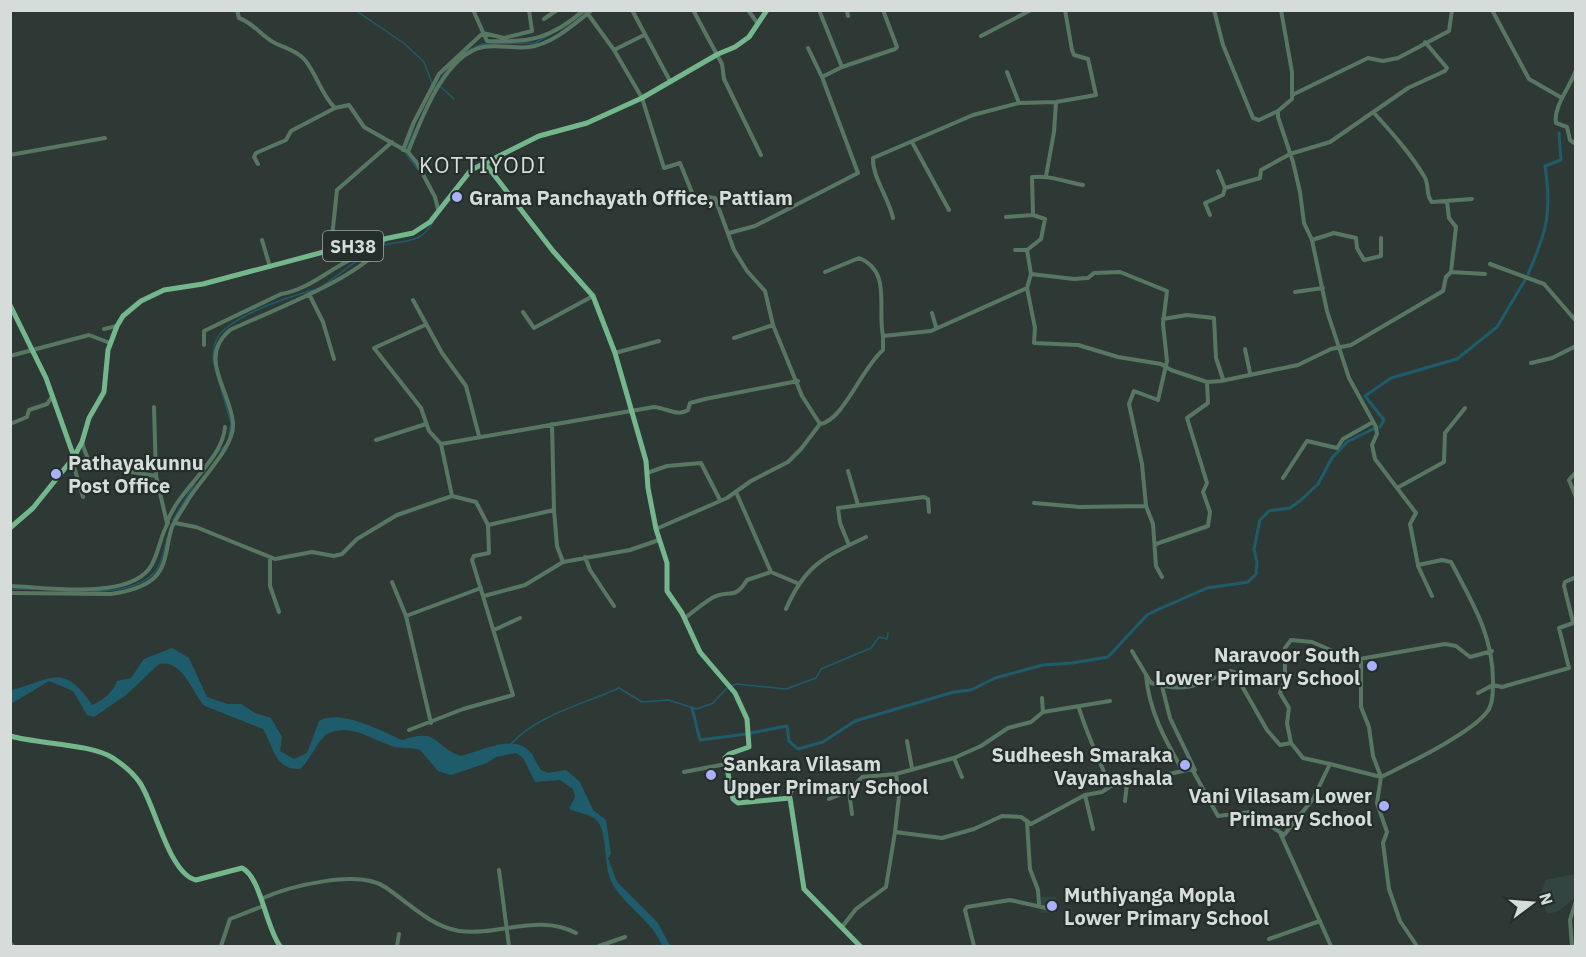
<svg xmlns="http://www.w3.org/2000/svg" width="1586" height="957" font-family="'IBM Plex Sans',sans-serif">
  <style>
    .built { fill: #334540 }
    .water { fill: #1f5c6b }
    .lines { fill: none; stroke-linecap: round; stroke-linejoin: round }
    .stream { stroke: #1f5c6b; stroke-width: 1.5 }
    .canal { stroke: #1f5c6b; stroke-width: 3 }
    .minor { stroke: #587762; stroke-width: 4 }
    .major { stroke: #74b78c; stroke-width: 5 }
    .poi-dot { fill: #a9b0fc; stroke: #242f2c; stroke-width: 2 }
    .labels { text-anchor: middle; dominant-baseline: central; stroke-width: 4.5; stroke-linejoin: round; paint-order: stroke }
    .shield { fill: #242f2c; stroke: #a0a8a6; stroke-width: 1.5 }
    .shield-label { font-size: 18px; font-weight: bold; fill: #d5dcda }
    .poi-label { font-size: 20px; font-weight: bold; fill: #d5dcda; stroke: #242f2c; text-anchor: start }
    .quarter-label { font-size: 22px; letter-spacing: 1.5px; fill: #d5dcda; stroke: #242f2c }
  </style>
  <rect width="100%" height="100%" fill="#2e3936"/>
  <path class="built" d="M1575,874V897L1559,911L1548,914L1543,904L1537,902L1546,880Z
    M1041,897H1056V913H1041Z"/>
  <path class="water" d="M172,648L189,658L207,697L228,704H241L255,713L271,718L282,737L280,751L294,759L307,753L319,721C339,708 384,732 402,740C439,728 431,744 460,756C480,752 515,731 532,754C535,759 537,765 541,770L548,773L566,770L580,782L593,810L606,820L611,854L608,858L617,882L658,923L670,946H662C652,919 624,907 611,881C603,863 608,828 595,819C590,814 577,813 569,809L575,797L573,789L560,780L535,782L523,758L516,753L496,757L487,763L451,775L438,771L420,750C411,747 401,749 392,746C372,740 351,723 329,733C318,738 311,760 300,769C274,770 274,747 263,729L205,706C193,696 184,659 159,664L126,695L94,717L87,715L73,691L49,681L11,704V690C48,682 63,660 92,705C103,701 113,692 117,681L131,678L144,659Z"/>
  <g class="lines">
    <path class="stream" d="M355,10L405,44L424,62L432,83
      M574,20L588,10
      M465,52L482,44L535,43L570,23
      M441,87L454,99
      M433,90L451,65
      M406,150L415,124
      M406,154L420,172
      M384,245C405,240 421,244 433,222
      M324,285L377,246
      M214,364C212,352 214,337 225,329C248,310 288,297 317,289
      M215,368L231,423L229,436
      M217,453L225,446
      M173,520L195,483
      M10,589H33
      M92,591C110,592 139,588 153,574C162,565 164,550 167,538
      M731,686L736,684L786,689L816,678L821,669L871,648L879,637L887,639L888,633
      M510,745C538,714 582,705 619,688L642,702L668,700L697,709L713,703L727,688"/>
    <path class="canal" d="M1528,274C1547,231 1552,212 1545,166L1561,160L1559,133
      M1380,427L1384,420L1365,396L1391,378L1457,359L1497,327L1525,280
      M692,708L700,740L746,734
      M751,733L787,726L789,741L798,749L823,742L855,721L954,692L971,690L995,678L1043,665L1072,663L1108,657L1147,615L1157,610L1207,588L1248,582L1256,574L1257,562L1254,549L1260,520L1269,511L1290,508L1301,500L1318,484L1332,458L1347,442L1375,428"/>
    <path class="minor" d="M237,10L239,18C253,23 260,34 273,42C284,48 296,50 305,60C317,75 321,94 335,108L349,105L364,127L408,152L417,163L435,197L438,209
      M473,10L487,41C529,43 551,39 584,10
      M585,10L614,50L642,98L664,168L680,163L693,195L715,198L734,250L747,271L765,291L773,325L802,396L820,424C843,421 861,369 883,350V336L931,331L1027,288L1031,274L1074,279L1088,278L1094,273L1120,272L1167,291L1163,324L1167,361L1158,400L1134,391L1129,404L1142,464L1146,506L1153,524L1156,566L1162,577
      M632,10L670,81
      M693,10L722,64L724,79L761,155
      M748,10L758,24
      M819,10L842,67
      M847,10L848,16
      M1214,10L1223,45L1253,118L1259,120L1278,111
      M1492,10L1529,79L1562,98
      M544,19L557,10
      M981,36L1031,10
      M614,50L644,35
      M1576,70C1570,87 1553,107 1556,123L1567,127L1570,140L1576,144
      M1007,72L1019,103
      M822,77L842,67L895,49L897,47L883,10
      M1292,95L1368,58L1383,61L1398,58L1449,31L1452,10
      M1375,114C1393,134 1410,153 1424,176C1430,185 1425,195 1432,202L1472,199
      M912,142L949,210
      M403,150L413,124L439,74L483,33L504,38L532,31L529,10
      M408,152C421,120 444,55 483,47C498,44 514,49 529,47C553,44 574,24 592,10
      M10,155L105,138
      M258,164L254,157L256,153L286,140L291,131L335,108
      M1218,171L1225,188
      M1046,176L1054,132L1056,102
      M1033,215L1032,177C1049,175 1066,182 1083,185
      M1210,215L1205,203L1223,195L1225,188L1260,178L1261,170L1290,154L1330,142L1408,88L1445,71L1447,68L1425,42
      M1006,217L1033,215L1045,219L1041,239L1027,250H1015
      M893,218C889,198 872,177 873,158L973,115L1019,103L1056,102L1096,95L1088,59L1074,55L1072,50L1065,10
      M729,233L755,226L858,173L822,77L808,48
      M262,240L270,267
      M1312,240L1334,233L1356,238L1357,248L1364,260L1381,256V238
      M335,249L332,237L337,190L392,142
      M1027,250L1031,274
      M1490,264L1544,284L1576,321
      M825,272L859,258C892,271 877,308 883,336
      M1451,272L1485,274
      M1027,288L1035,328L1034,343L1078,345L1118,357L1161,364L1171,370L1207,382L1221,381L1298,365L1331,349L1351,345L1443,291L1446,277L1451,272L1456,227L1449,218L1447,202
      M1295,292L1323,288
      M309,294L323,322L334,359
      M413,300L442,353L466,386L479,436
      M523,312L534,328L593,296
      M932,313L936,327
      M1163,319L1187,315L1214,318L1216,358L1223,379
      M425,325L374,348L421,408L429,431L441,444L452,496
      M104,329L117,326
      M734,338L773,325
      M204,345V331L281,294C308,290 328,270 352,259L356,245
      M1245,349L1250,373
      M615,353L659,341
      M10,356L89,335L110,343
      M1531,363L1552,358L1576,346
      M154,407L156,476
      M10,424L27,417L29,410L47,404L52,397
      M552,424L554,510
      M376,440L426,424
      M82,443L90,465L156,476L167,523C178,489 223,460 225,427
      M441,444L654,407C667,408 677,417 688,410L690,403L705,399L798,381
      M72,460L83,497
      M848,471L858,505
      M1576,472L1569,480L1576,497
      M647,473L667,466L701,463L720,500
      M1283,478L1307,441L1337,448L1343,439L1373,422
      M1397,488L1444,462L1445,433L1465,408
      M736,492L771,572
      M1034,503L1080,507L1146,506
      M175,523L196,527L275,559L312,552L334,556L342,554L357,539L397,515L452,496L476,502L488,525L554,510L557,546L563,562L630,550L659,540
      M656,529L727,498L751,481L788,462L801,449L820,424
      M1156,544L1208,526L1210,512L1203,492L1207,483L1187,418L1208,403L1207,382
      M849,545L840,523L838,508L924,497L928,499L929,512
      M270,557V586L279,612
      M585,557L590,570L614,606
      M1418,566L1432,596
      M392,582L406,616L431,723
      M10,586C46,587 125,600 149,569C159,556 160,535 168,523
      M10,593L111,594C125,592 143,588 154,578C168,565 166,544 172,527C175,520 183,509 188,500C201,478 235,447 233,423C230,389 197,358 230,330C263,314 374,273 384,240
      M484,596L525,585L563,562
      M786,609C805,565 824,557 866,537
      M406,616L481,588
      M685,618C694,611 702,604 712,598C728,588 734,602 747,580L771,572L797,583
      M1573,622L1564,586L1565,582L1576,577
      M494,630L520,618
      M1132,651L1151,683C1185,693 1199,685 1230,671L1234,672L1267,730L1280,745L1291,743L1287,723L1289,708L1280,693L1285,680V648L1291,640L1312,642L1354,660L1445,644L1456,646L1470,657L1492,651
      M1361,659V707L1369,727L1373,756L1381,777L1377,803L1387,832L1383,843L1389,889L1400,921L1417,946
      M1146,675C1149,711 1165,740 1183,771
      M1162,686L1170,718L1195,770
      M1478,693L1493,685L1502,687L1569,668L1559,628L1576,622
      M1042,698L1043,712
      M1079,708C1087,735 1099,758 1109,785
      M409,730L463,709L513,695L472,560L474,556L489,553L488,525
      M907,741L912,768
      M1291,743L1303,758L1330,764
      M954,758L962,777
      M684,772L726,764
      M1123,778L1127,783L1125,801
      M849,791L852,814
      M1085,795L1093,829
      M789,797L796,782
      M829,799L849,791L862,777L896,774L954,758L981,746L1008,728L1031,722L1043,712L1110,701
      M1027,822L1030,869L1038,890L1039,904
      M895,832L899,796L896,774
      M1281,835L1331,946
      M499,870L509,946
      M261,899C289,886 358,869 385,887C409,903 430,926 459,931C499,936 539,913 576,933
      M842,927L856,909L886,887L895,832L942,838L974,829L1002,816L1021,817L1031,824L1085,795L1102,792L1123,778L1169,774L1192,769L1218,816L1250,812L1284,835L1313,799L1330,764L1381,777C1407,764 1470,734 1487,712C1493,705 1493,691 1493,681C1493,635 1472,602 1451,562L1442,560L1418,565L1410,524L1416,513L1375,459L1372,445L1377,434L1376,427L1349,378L1327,311L1312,240L1304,223L1300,192L1293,162L1278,117V111L1292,99V72L1281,10
      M1269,939L1320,921
      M10,943L13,946
      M221,946L230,919L263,906
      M397,946L399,934
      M599,946L625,937
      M974,946L965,910L967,907L1010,900L1046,908
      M1572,946L1570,920L1576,901"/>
    <path class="major" d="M484,162L553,251L593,296L615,353L646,461L648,488L656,529L667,563V591L682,613L700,652L735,693L747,719L749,747L729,754L725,758L733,799L738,803L790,798L804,889L860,946
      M10,305L46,378L74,457
      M10,528L33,508L74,457L82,442L89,418L104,392L108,350L117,326L123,316L141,301L164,290L203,284L335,249L413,233L430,222L471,170L539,136L587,123L642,98L718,54L735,47L749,37L767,10
      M10,736C38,744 92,744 113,758C122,764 134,774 140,783C155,805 169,874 196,880L242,868C261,877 266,928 280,946"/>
  </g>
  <g class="poi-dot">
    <circle cx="457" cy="197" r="6"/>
    <circle cx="56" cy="474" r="6"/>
    <circle cx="1372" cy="666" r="6"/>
    <circle cx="1185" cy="765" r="6"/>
    <circle cx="711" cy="775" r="6"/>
    <circle cx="1384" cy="806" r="6"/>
    <circle cx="1052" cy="906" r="6"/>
  </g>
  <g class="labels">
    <rect class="shield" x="323" y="231" width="60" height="30" rx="4.5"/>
    <g class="shield-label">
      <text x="353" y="246">SH38</text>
    </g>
    <g class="poi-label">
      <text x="469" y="197">Grama Panchayath Office, Pattiam</text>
      <text x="68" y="462">Pathayakunnu<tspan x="68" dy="23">Post Office</tspan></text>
      <text x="1360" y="654" text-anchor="end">Naravoor South<tspan x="1360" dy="23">Lower Primary School</tspan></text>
      <text x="1173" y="754" text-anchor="end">Sudheesh Smaraka<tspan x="1173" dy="23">Vayanashala</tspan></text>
      <text x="723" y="763">Sankara Vilasam<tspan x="723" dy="23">Upper Primary School</tspan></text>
      <text x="1372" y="795" text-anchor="end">Vani Vilasam Lower<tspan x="1372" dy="23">Primary School</tspan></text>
      <text x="1064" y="894">Muthiyanga Mopla<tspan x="1064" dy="23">Lower Primary School</tspan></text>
    </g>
    <g class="quarter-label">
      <text x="483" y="164">KOTTIYODI</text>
    </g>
  </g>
  <rect width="1586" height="957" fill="none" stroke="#d5dcda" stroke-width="24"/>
  <g transform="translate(1532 903) rotate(74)" stroke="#242f2c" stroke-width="4.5" paint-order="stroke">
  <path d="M0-4.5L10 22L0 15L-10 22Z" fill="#d5dcda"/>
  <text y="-9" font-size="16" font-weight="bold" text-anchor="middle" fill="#d5dcda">N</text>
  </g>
</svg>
